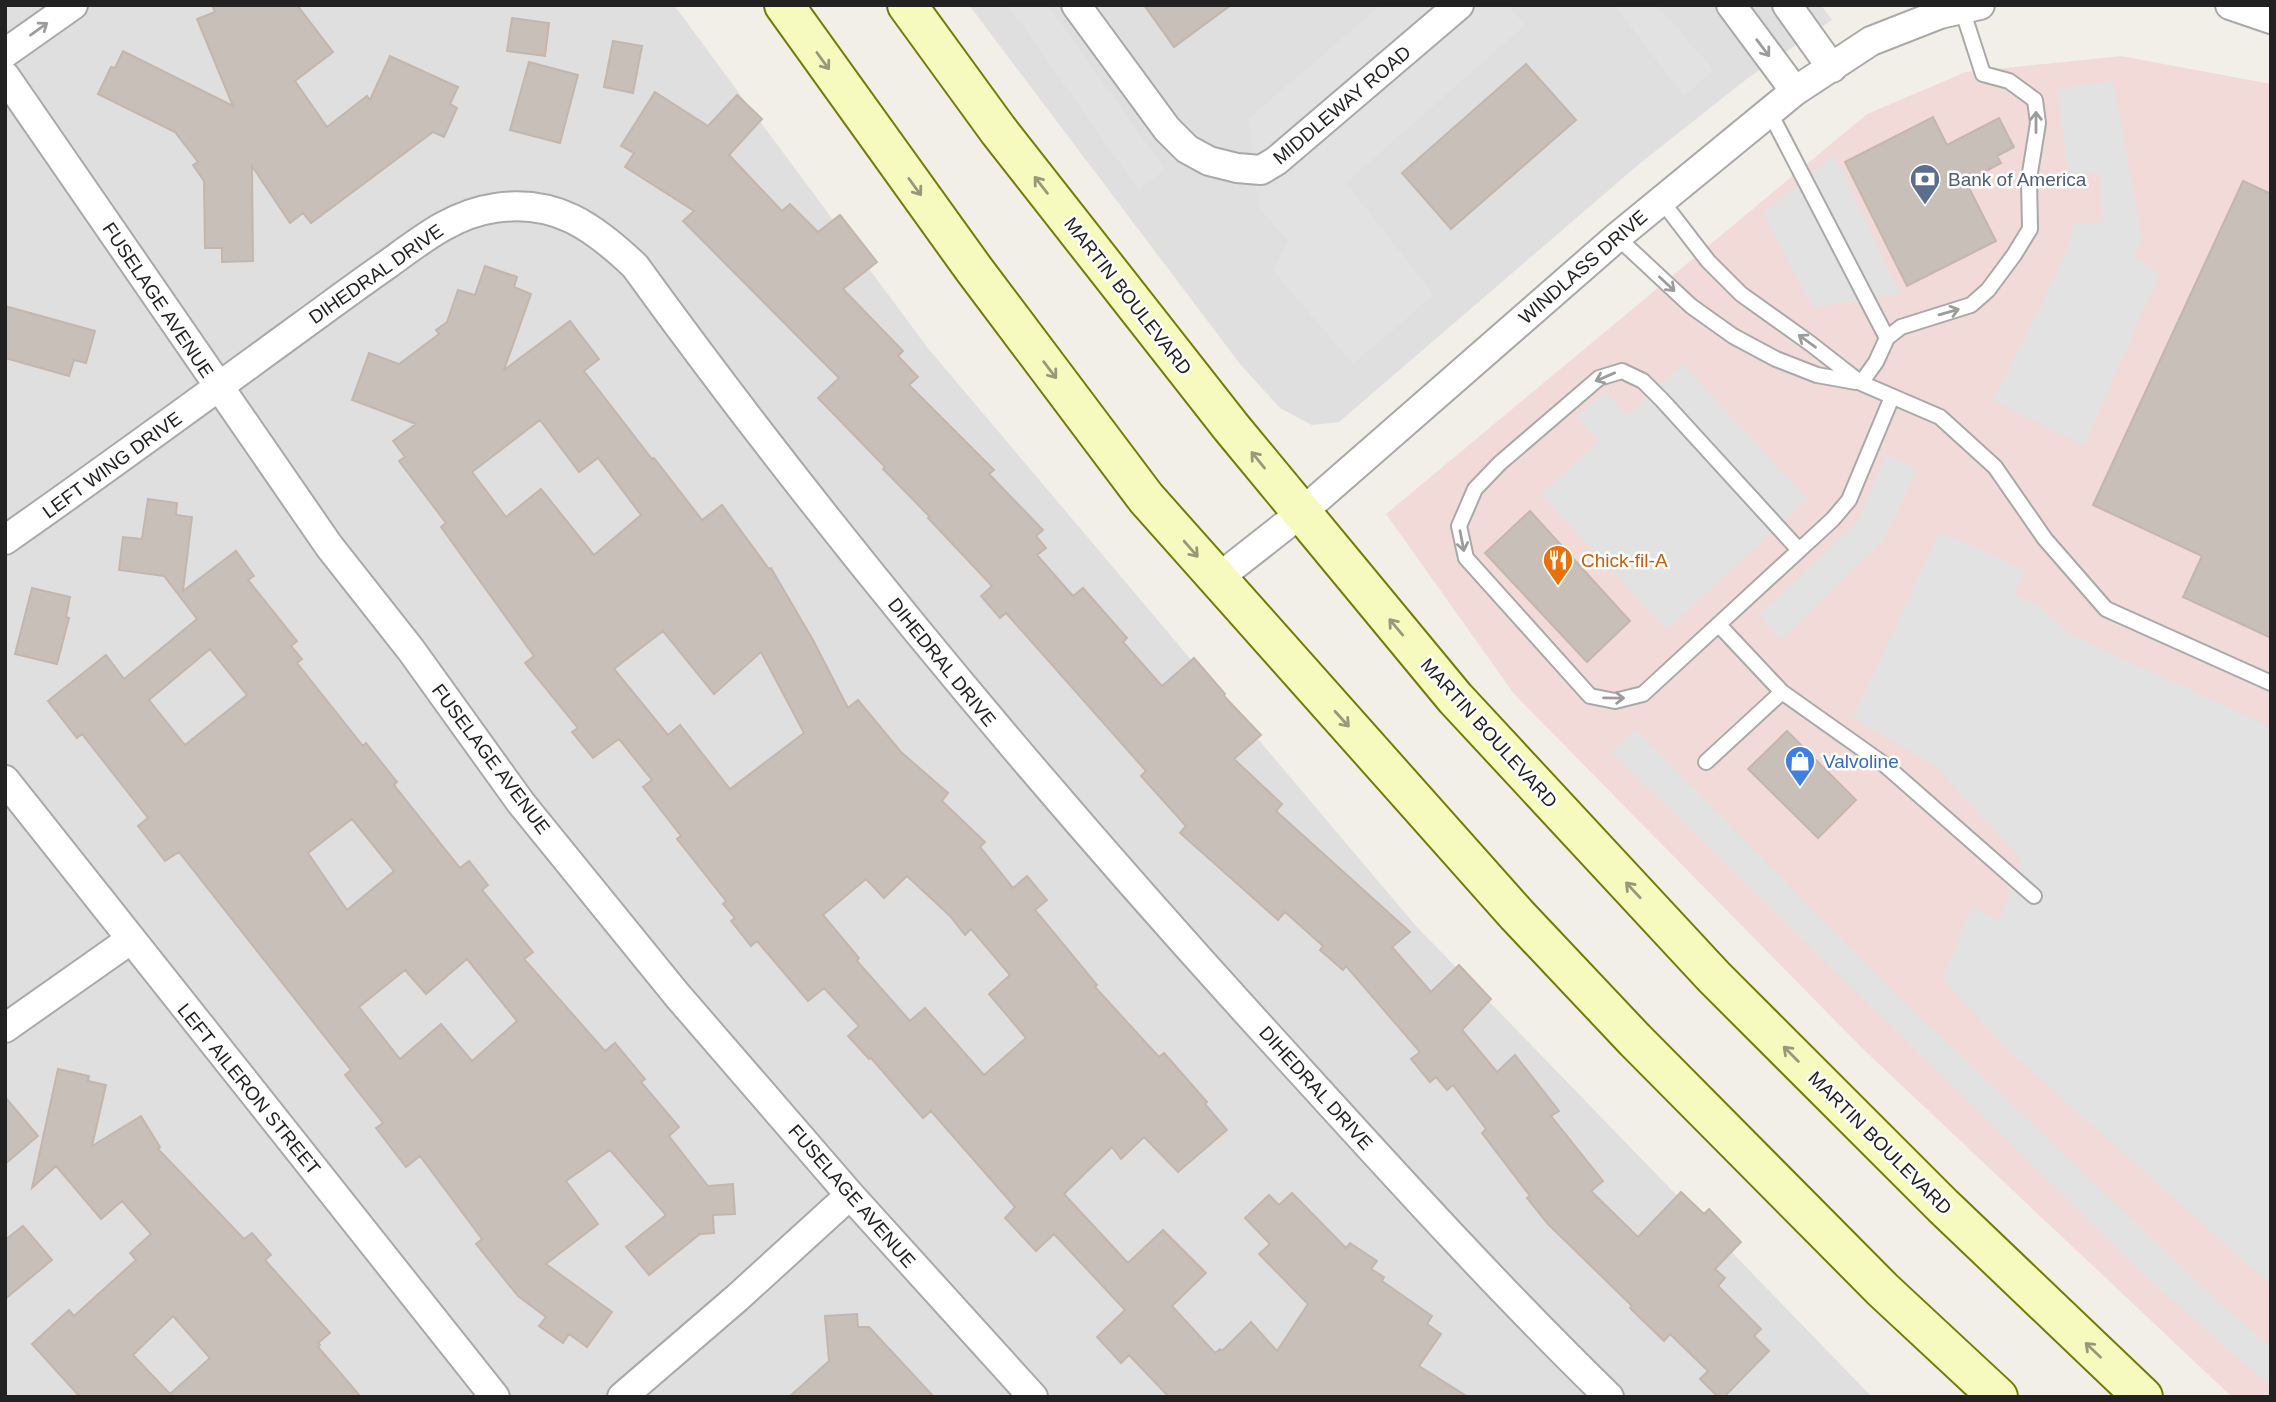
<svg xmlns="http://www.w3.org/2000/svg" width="2276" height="1402" font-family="Helvetica,sans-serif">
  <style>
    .residential { fill: #e0dfdf }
    .commercial { fill: #f2dad9 }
    .parking { fill: #e2e2e2 }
    .building { fill: #c7bfb8; stroke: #c4b6ab; stroke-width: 2; fill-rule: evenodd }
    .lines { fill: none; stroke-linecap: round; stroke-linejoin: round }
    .service-casing { stroke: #a9a9a9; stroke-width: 18 }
    .minor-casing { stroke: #a9a9a9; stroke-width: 32 }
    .secondary-casing { stroke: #707d05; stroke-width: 42 }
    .service { stroke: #fff; stroke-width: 14 }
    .minor { stroke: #fff; stroke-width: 28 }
    .secondary { stroke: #f7fabf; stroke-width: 38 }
    .oneway { stroke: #9c9c9c }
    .oneway2 { stroke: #979978 }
    .labels { text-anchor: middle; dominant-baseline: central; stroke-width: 5; stroke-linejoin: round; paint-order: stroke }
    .street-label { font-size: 19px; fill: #222; stroke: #fff }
    .service-label { font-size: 19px; fill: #4e5e75; stroke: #fff; text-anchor: start }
    .food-label { font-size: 19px; fill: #c56008; stroke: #fff; text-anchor: start }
    .shop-label { font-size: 19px; fill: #366cbe; stroke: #fff; text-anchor: start }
  </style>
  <rect width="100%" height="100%" fill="#f2efe9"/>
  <path class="residential" d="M5,5H674L927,347L1416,926L1872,1397H5Z
    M969,5H1821L1832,20L1744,81L1638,165L1339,422L1312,425L1280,408L1240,364Z"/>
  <path class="commercial" d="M2121,56L2271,84V1397H2232L1863,1049L1514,694L1386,514L1867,114L1966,72Z"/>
  <path class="parking" d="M1008,5H1048L1165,170L1138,189Z
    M1381,5H1508L1525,25L1346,183L1434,295L1353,364L1273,271L1288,241L1259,208L1248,119Z
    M1614,5H1657L1714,70L1684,96Z
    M2113,81L2142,238L2133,256L2159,274L2084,446L1993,400L2067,251L2073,224L2102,222L2100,173H2068L2057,88Z
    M1835,154L1900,294L1813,307L1762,213Z
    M1683,364L1808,499L1666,630L1541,494L1599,441L1576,417L1605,391L1628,415Z
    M1886,455L1917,469L1884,539L1781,640L1759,615L1858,520Z
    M1940,531L2026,571L2013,595L2035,603L2072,635L2271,727V1285L2002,1045L1942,979L1972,907L1999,920L2021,859L1934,765L1853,718Z
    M1635,729L1898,996L2220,1303L2271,1348V1387L2157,1287L1611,752Z"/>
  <path class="building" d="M212,5H297L333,52L295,81L327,127L367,96L370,100L390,56L458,87L450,104L457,108L444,137L433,132L311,223L303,213L290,223L252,166L253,261L222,262V248H205L204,181L193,165L198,162L175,132L98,94L111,67L115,68L123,51L233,106L197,19L215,12Z
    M1144,5H1231L1174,47Z
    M512,18L549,23L545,56L507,51Z
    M613,41L642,46L633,93L604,87Z
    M529,62L578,75L560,143L510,130Z
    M1526,64L1576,120L1451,229L1402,173Z
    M655,92L708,126L737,95L762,119L729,155L782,211L790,204L818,232L840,215L877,262L843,289L903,351L898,356L918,377L909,385L994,470L989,474L1043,530L1036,536L1046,548L1037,555L1073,596L1083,588L1127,638L1123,642L1162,686L1194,658L1225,694L1224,696L1261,735L1234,759L1282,804L1276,811L1410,932L1392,947L1431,992L1459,965L1491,999L1462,1030L1497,1072L1515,1055L1559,1111L1551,1116L1603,1181L1591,1191L1638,1237L1681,1192L1704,1214L1709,1209L1741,1242L1715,1269L1725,1278L1718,1286L1761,1329L1754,1336L1769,1351L1724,1397H1718L1700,1379L1708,1371L1670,1334L1664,1341L1630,1308L1632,1306L1548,1224L1527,1198L1530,1196L1482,1133L1486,1129L1453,1085L1447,1090L1436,1077L1430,1082L1411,1059L1420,1052L1346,966L1343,970L1320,950L1323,946L1285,912L1278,920L1180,833L1186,826L1141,776L1146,771L1006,613L1000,618L981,596L992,586L928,518L930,517L883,469L885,467L818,398L839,378L683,221L694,211L625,167L634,153L621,146Z
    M1933,117L1947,145L1999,118L2014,147L1997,156L2001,163L1984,172L1987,179L1969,188L1996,241L1907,286L1845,162Z
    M2243,181L2271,194V638L2183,597L2202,556L2093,505Z
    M485,266L517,277L514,287L531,294L504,370L570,321L599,359L584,371L652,459L654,458L702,520L722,505L769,569L771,568L813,640L848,708L858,700L901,752L948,793L942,801L985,842L980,847L1013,888L1027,876L1047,900L1035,910L1097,985L1095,987L1159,1057L1164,1053L1207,1102L1205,1104L1227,1130L1178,1172L1144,1137L1121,1159L1112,1147L1064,1194L1128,1263L1163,1230L1206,1273L1172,1306L1215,1353L1220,1349L1222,1351L1251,1322L1277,1351L1308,1304L1259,1254L1270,1244L1245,1218L1269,1195L1279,1205L1292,1193L1346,1248L1350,1243L1377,1261L1371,1269L1384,1277L1382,1281L1432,1316L1427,1324L1441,1334L1419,1366L1468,1397H1169L1129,1355L1121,1363L1097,1337L1125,1310L1054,1234L1036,1251L1005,1218L1015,1207L931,1111L923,1118L871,1058L869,1059L848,1036L859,1026L824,988L808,1001L757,941L751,946L731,921L735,918L723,904L726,901L677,839L681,836L643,787L652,780L619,739L593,758L572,732L578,728L525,663L534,656L441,527L446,523L399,461L405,457L393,441L416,424L352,400L369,353L399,364L439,334L436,330L447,322L458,290L475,295ZM540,420L579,472L598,458L641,515L594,555L541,489L506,517L472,472ZM663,631L714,694L761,652L804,733L730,789L680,725L668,735L614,669ZM907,876L950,916L965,935L971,929L1010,975L989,994L1026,1038L984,1075L925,1008L910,1021L857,961L859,958L823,915L866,879L884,898Z
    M5,306L95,331L86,363L74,360L69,376L5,358Z
    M148,499L177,503L176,515L192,517L183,591L236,551L254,576L248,580L297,641L291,646L302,659L297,663L363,746L366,743L397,782L394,785L460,868L469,861L488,885L482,890L533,952L524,959L605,1051L615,1043L645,1079L641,1082L679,1127L669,1136L708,1186L733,1184L735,1214L713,1215L714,1233L700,1234L649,1275L626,1247L666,1215L610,1150L566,1181L598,1224L546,1264L612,1312L587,1347L569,1334L563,1343L539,1326L546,1317L518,1296L476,1244L482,1239L420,1156L406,1167L376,1128L383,1123L345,1075L351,1070L179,852L165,861L138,826L148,818L82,734L77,738L48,701L106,655L124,679L197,619L164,576L119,570L123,537L142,539ZM210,649L247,695L185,745L149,700ZM352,819L394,871L347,910L308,853ZM467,959L517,1021L472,1061L441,1024L400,1059L359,1007L405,970L426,994Z
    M1530,511L1630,621L1587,662L1485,553Z
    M32,588L70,597L66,617L69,618L57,664L15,654Z
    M1787,731L1856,800L1818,838L1748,769Z
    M58,1069L89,1076L88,1081L106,1085L92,1146L141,1116L160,1147L158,1149L244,1239L252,1233L271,1255L265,1260L330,1333L318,1343L320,1345L318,1347L361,1397H80L32,1344L69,1310L74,1316L136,1260L130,1253L151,1234L122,1201L101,1219L56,1166L32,1188ZM173,1316L210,1358L170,1394L133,1355Z
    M5,1097L38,1136L5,1164Z
    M23,1226L52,1260L5,1299V1240Z
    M857,1314L858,1327H869L934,1397H789L829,1361L825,1316Z"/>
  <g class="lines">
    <g class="service-casing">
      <path id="service" d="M1769,111L1887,338
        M1661,200L1708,261L1741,294L1811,344L1861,383L1940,417L1995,467L2045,539L2106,609L2271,683
        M1617,237L1691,306L1733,336L1776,359L1817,375L1856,382
        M1861,383L1876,362L1887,338L1901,327L1971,305L1988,290L2014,255L2030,229L2029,179L2038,123L2035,100L2009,81L1983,74L1962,9
        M1799,550L1662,400L1643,381L1622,371L1599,378L1500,463L1475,489L1459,526L1466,558L1590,696L1615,701L1643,694L1833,519L1849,500L1892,397
        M1719,625L1782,692L1885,765L2034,896
        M1706,762L1782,692"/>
    </g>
    <g class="minor-casing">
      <path id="minor" d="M1076,5L1167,129L1187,149L1209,161L1237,168L1261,170L1276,161L1459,5
        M1731,5L1795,91
        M1787,5L1832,68
        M2230,5L2271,19
        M5,53L73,5
        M5,76L329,546L411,650L521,803L677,995L850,1195L1033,1397
        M5,540C105,470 203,398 302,326C331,305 359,284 388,264C421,240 453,214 495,208C555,199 593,226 635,266C829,534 1041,786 1264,1031C1377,1155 1489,1280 1609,1397
        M1217,579L1301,513L1617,237L1795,91L1871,41L1940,14L1980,5
        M5,780L495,1397
        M5,1028L130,940
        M622,1397L737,1298L850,1195"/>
    </g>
    <g class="secondary-casing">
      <path id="secondary" d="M784,5L973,268L1146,498L1517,915L1635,1040L1883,1290L1998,1397
        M907,5L998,130L1231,427L1455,698L1714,977L1943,1206L2143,1397"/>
    </g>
    <use href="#service" class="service"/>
    <use href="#minor" class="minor"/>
    <use href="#secondary" class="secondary"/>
  </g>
  <defs><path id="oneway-shaft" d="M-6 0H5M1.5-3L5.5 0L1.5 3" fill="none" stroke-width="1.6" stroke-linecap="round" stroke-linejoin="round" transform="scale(1.75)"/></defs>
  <g class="oneway">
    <use href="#oneway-shaft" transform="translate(39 29) rotate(-36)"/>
    <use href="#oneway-shaft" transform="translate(1763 48) rotate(53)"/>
    <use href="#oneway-shaft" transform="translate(2036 122) rotate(-90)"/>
    <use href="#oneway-shaft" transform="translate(1667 284) rotate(43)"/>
    <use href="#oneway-shaft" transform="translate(1949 312) rotate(-16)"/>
    <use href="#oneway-shaft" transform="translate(1807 341) rotate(-144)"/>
    <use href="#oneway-shaft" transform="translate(1605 377) rotate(157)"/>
    <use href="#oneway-shaft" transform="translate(1462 541) rotate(79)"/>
    <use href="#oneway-shaft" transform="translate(1614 698) rotate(1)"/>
  </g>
  <g class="oneway2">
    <use href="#oneway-shaft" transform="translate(823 61) rotate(54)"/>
    <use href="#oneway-shaft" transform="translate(1041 185) rotate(-128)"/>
    <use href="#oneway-shaft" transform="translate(915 187) rotate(54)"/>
    <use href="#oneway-shaft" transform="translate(1050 370) rotate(53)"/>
    <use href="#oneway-shaft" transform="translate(1258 460) rotate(-129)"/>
    <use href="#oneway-shaft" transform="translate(1191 549) rotate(49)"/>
    <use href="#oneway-shaft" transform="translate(1396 627) rotate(-130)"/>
    <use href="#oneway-shaft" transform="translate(1342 719) rotate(48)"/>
    <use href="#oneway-shaft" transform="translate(1633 890) rotate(-133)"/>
    <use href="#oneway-shaft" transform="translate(1791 1054) rotate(-135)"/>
    <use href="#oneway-shaft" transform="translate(2093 1350) rotate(-136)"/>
  </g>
  <defs>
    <g id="bank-pin" transform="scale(1.575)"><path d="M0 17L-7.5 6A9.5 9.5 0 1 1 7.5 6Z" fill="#5c6f8a" stroke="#fff"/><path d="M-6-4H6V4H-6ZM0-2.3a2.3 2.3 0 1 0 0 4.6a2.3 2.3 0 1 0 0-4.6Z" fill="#fff"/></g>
    <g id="restaurant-pin" transform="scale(1.575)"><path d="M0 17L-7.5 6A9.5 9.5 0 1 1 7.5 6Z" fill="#e8710a" stroke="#fff"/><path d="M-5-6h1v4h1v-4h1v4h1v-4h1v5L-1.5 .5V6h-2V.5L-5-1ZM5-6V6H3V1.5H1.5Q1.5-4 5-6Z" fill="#fff"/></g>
    <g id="shop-pin" transform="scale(1.575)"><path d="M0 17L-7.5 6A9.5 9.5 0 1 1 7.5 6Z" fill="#3f7fe0" stroke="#fff"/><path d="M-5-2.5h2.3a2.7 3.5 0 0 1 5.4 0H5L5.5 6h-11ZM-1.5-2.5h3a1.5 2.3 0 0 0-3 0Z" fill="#fff"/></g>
  </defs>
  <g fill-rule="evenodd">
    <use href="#bank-pin" x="1925" y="179"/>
    <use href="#restaurant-pin" x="1558" y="560"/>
    <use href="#shop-pin" x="1800" y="761"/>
  </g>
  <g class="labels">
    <g class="street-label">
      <text transform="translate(1342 105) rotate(-40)">MIDDLEWAY ROAD</text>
      <text transform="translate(1583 267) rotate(-41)">WINDLASS DRIVE</text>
      <text transform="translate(376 274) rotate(-35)">DIHEDRAL DRIVE</text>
      <text transform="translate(1128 296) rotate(52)">MARTIN BOULEVARD</text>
      <text transform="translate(158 300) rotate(56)">FUSELAGE AVENUE</text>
      <text transform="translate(112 465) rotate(-36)">LEFT WING DRIVE</text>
      <text transform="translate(942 662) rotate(51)">DIHEDRAL DRIVE</text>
      <text transform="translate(1489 733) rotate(48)">MARTIN BOULEVARD</text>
      <text transform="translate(491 759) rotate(53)">FUSELAGE AVENUE</text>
      <text transform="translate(1316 1088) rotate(48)">DIHEDRAL DRIVE</text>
      <text transform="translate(249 1089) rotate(51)">LEFT AILERON STREET</text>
      <text transform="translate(1880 1143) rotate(45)">MARTIN BOULEVARD</text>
      <text transform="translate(852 1196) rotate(49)">FUSELAGE AVENUE</text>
    </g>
    <g class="service-label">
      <text x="1948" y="179">Bank of America</text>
    </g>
    <g class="food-label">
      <text x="1581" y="560">Chick-fil-A</text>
    </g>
    <g class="shop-label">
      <text x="1823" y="761">Valvoline</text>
    </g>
  </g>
  <rect width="2276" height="1402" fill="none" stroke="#222222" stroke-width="14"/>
</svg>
